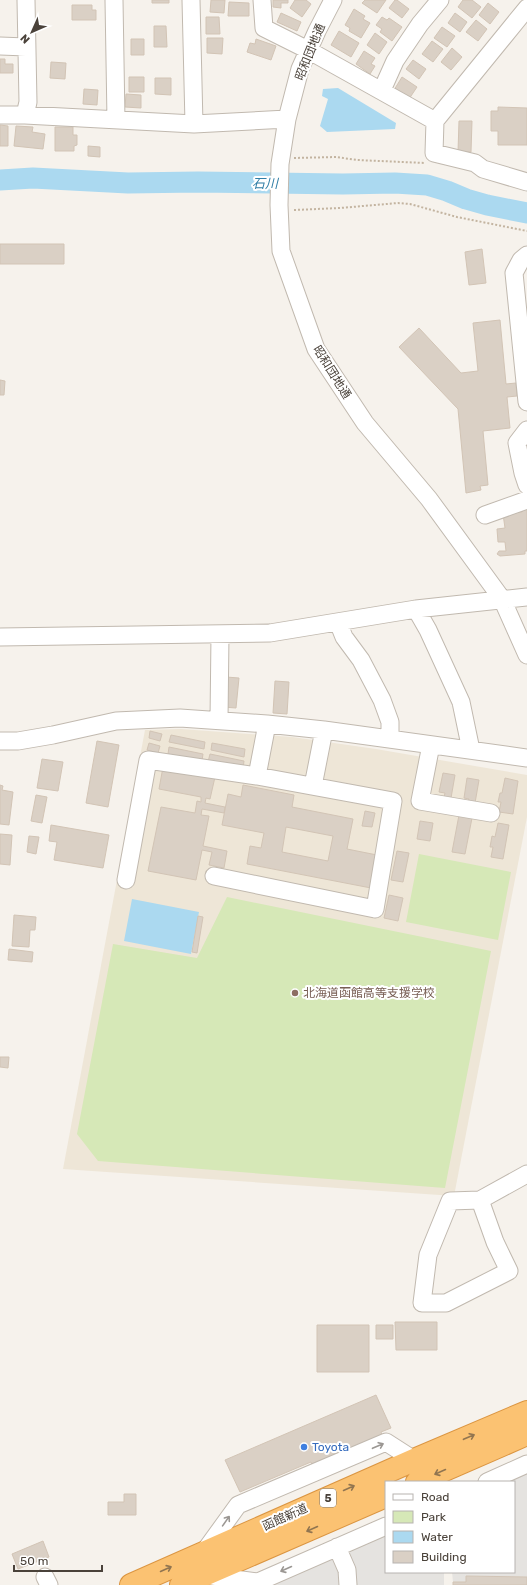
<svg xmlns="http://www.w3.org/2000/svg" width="527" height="1585" font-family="Rubik,'Noto Sans JP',sans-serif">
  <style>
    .education { fill: #eee6d7 }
    .green { fill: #d6e8b7 }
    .parking { fill: #e5e3e0 }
    .water { fill: #abd9f0 }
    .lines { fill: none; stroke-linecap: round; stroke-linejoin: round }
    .river { stroke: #abd9f0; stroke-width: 21 }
    .building { fill: #dad0c5; stroke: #d2c4b5; fill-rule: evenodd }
    .minor-casing { stroke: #c1b9af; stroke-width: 19 }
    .highway-casing { stroke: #db9541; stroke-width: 24 }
    .path { stroke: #c3b4a0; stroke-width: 2; stroke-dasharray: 2 2; stroke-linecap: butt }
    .minor { stroke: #fff; stroke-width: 17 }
    .highway { stroke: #fbc272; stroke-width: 22 }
    .oneway { stroke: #917550 }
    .oneway2 { stroke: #9b9793 }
    .education-dot { fill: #8d6e63; stroke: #fff; stroke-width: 1.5 }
    .shop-dot { fill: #3f7fe0; stroke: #fff; stroke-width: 1.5 }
    .labels { text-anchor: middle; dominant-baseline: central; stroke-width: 4; stroke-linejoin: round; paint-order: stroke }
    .shield { fill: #fff; stroke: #807b75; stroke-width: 1 }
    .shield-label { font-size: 11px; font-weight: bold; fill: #4a423a }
    .street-label { font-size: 12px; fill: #4a423a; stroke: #fff }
    .education-label { font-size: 12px; fill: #785e54; stroke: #fff; text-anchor: start }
    .shop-label { font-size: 12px; fill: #366cbe; stroke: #fff; text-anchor: start }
    .water-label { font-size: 13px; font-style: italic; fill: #307ea6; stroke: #fff }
  </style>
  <rect width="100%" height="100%" fill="#f6f2ec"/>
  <path class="education" d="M181,729L292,737L376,749L527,775V817L454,1196L63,1169L145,730Z"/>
  <path class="green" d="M419,854L511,872L498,940L406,922Z
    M227,897L491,951L445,1188L98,1161L77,1134L113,944L197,958Z"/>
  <path class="parking" d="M527,1471V1577L466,1576V1582H453L452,1572H514V1482H502Z
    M386,1532V1572H444V1585H262Z"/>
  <path class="water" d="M338,88L396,123L395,129L327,132L320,126L328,99L322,96L323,89Z
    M132,899L199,912L191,954L124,941Z"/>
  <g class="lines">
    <path class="river" d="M0,180L33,178L128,183L198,182L343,184L395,183L427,185L447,191L466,199L487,205L527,213"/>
  </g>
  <path class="building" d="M152,0H169V3H152Z
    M211,0H225L224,13L210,12Z
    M273,0H288V3H281V8L273,7Z
    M295,0H306L311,4L302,17L290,8Z
    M365,0H386L377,13L362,3Z
    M395,0H397L409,9L402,18L389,8Z
    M463,0H472L481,7L472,18L458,7Z
    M229,2L249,3V16H228Z
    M488,3L499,12L490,24L479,15Z
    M72,5H92V10H96V20H72Z
    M354,9L365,16L363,19L370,23L361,38L349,31L350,28L345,25Z
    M281,13L301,22L297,31L277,22Z
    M455,13L467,22L460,32L448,23Z
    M206,17H219L220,34H206Z
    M382,17L387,20L389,18L402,27L392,41L380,32L382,29L376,25Z
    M476,20L487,29L478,41L466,32Z
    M154,26H166L167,47H154Z
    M442,27L455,36L447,47L434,38Z
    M339,31L359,43L351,57L331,45Z
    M375,33L387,42L379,54L367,45Z
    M207,38H223L222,54L207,53Z
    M131,39H144V55H131Z
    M256,39L276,46L271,60L247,52L250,43L255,44Z
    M432,41L443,49L433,62L422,54Z
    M452,48L462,57L451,70L441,62Z
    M364,51L375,58L371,64L375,66L370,74L356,64Z
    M0,59H5V64H13V73H0Z
    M413,60L426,69L419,79L406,69Z
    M51,62L66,63L65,79L50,78Z
    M129,77H144V92H129Z
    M402,77L417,87L409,99L394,90Z
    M155,78H171V95L155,94Z
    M84,89L98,90L97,105L83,104Z
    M126,94L141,95V108L125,107Z
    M498,107L527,108V145H498V131H491V111H498Z
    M459,121H472L471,152H458Z
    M0,125L8,126V146H0Z
    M16,126L33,127L32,132L45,134L43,149L14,146Z
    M55,127H73V135H77V145L74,146V151H55Z
    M88,146L100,147V157L88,156Z
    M0,244H64V264H0Z
    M482,249L486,283L469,285L465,252Z
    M500,320L506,384L516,383L517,396L507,397L510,428L483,431L488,485L480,486L481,490L466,493L458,409L399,347L419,328L461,373L478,371L473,323Z
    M0,380L5,381L4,395H0Z
    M525,509H527V551H525V554L500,556L497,554L499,551H506L505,542H498L497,529L505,528L503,514L522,512Z
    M226,677L239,678L236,708L223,707Z
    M275,681L289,682L287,714L273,713Z
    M150,731L162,734L160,741L149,738Z
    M171,735L205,742L204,749L169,742Z
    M97,741L119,745L108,807L86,803Z
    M149,743L160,746L158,753L147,750Z
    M212,743L245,749L244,757L211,750Z
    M169,747L203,754L202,761L168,754Z
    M210,754L244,761L243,769L208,762Z
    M42,759L63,762L58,791L37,788Z
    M163,767L215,777L210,799L206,798L205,803L225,807L224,813L202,809L201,815L209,816L203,846L227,851L224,868L209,865L212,852L202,850L196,880L148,871L161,807L195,813L197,801L201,802V797L159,789Z
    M443,773L455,775L451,798L444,797L445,793L439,792Z
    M467,778L479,780L475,803L468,802L469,799L464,798Z
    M505,778L518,781L513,814L499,812L501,802H498L500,793H502Z
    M0,785L3,786L2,790L13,792L9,825L0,824Z
    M243,785L294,795L292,807L353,819L347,849L377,855L371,888L247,864L250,846L261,848L264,833L222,825L228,794L241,797ZM286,827L333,836L328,861L282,852Z
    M36,795L47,797L42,823L31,821Z
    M365,811L375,813L372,827L362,826Z
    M459,815L472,818L465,854L452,852Z
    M420,821L433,823L430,841L417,839Z
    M498,823L509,825L503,859L491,857L493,847H490L492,836L495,837Z
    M51,825L109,835L103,868L54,860L57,842L49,841Z
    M0,834L12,835L10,865L0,864Z
    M29,836L39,837L36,854L27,852Z
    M397,851L409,853L403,882L391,880Z
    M389,895L403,898L398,921L384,918Z
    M14,915L36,917L35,930H30L29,947L12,946Z
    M198,916L203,917L197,953L192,952Z
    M9,949L33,952L32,962L8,960Z
    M0,1057H9L8,1068L0,1067Z
    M395,1322H437V1350H396Z
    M317,1325H369V1372H317Z
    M376,1325H393V1339H376Z
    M376,1395L391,1428L381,1432L382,1435L312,1465L311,1462L240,1492L225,1460Z
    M124,1494H136V1515H108V1502H124Z
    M43,1541L49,1557L18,1569L12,1554Z
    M466,1576L527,1577V1585H453V1582H466Z"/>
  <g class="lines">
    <g class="minor-casing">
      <path id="minor" d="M114,0L116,120
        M191,0L194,124
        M262,0L264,28L308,50L435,121L527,8
        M333,0L317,31L300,69L287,119L280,164L279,205L281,251L316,349L365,423L429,499L502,599L527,655
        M0,46L26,47
        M382,90L395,61L420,24L440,0
        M0,115H25L194,124L287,119
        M25,115L28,102L26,0
        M435,121L434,153L475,163L483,169L527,182
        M527,255L521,260L514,273L527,402
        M527,430L517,443L523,473L527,485
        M485,515L527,500
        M416,609L428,630L461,702L471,750
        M338,622L344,637L361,660L382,700L390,722V739
        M0,637L270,633L416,609L527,597
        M219,720L220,635
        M0,741H18L53,735L116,721L180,718L267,724L324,730L527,758
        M431,745L420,801L491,813
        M257,776L267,724
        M313,786L324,730
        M126,880L148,760L257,776L393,801L375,909L214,876
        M480,1200L495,1242L509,1271L446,1303H422L428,1255L450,1201L480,1200L527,1174
        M487,1482L527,1464
        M337,1547L347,1570L348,1585
        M204,1552L238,1505L386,1442L414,1460
        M204,1575L258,1582L386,1526
        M45,1577L49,1585"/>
    </g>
    <g class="highway-casing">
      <path id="highway" d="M417,1482L527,1434
        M131,1585L414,1460L527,1412
        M181,1585L386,1496"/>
    </g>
    <path class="path" d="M294,158L336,157L357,160L425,163
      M294,210L340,208L398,203L410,204L457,217L527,231"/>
    <use href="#minor" class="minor"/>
    <use href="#highway" class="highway"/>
  </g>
  <defs><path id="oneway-shaft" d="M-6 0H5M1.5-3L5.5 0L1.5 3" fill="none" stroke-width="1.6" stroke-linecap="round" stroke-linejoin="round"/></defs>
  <g class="oneway">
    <use href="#oneway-shaft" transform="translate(469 1437) rotate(-23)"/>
    <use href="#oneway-shaft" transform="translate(440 1472) rotate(156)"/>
    <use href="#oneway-shaft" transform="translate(349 1488) rotate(-24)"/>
    <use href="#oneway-shaft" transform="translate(312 1529) rotate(156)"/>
    <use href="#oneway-shaft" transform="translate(166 1569) rotate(-24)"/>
  </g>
  <g class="oneway2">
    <use href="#oneway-shaft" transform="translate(378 1446) rotate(-23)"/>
    <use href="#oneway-shaft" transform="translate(226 1521) rotate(-55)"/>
    <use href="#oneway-shaft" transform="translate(286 1569) rotate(156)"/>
  </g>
  <circle class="education-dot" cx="295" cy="993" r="4"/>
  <circle class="shop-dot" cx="304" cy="1447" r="4"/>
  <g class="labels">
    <rect class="shield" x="320" y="1489" width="16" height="18" rx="3"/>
    <g class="shield-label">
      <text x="328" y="1498">5</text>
    </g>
    <g class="street-label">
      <text transform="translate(310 52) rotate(-68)">昭和団地通</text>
      <text transform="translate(332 372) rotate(58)">昭和団地通</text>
      <text transform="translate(285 1517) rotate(-24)">函館新道</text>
    </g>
    <g class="education-label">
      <text x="303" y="993">北海道函館高等支援学校</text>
    </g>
    <g class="shop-label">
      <text x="312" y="1447">Toyota</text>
    </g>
    <g class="water-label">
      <text x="265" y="183">石川</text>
    </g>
  </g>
  <rect x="385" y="1481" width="130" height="92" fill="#ffffff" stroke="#b7b3b0"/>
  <rect x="393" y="1494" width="20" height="6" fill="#ffffff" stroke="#b7b3b0"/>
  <text x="421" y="1501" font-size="12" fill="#4a423a">Road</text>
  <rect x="393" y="1511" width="20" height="12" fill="#d6e8b7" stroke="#b7b3b0"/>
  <text x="421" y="1521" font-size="12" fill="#4a423a">Park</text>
  <rect x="393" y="1531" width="20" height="12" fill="#abd9f0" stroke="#b7b3b0"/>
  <text x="421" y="1541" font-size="12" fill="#4a423a">Water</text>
  <rect x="393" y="1551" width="20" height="12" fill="#dad0c5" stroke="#b7b3b0"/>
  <text x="421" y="1561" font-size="12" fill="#4a423a">Building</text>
  <g transform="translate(32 32) rotate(225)" stroke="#ffffff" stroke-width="3" paint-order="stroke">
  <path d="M0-3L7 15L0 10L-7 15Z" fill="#4a423a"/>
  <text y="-6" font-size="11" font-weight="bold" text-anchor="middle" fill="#4a423a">N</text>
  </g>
  <path d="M14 1565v6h88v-6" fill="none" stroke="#4a423a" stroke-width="2"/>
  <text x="20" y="1565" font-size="12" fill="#4a423a" stroke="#ffffff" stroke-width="3" paint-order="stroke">50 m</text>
</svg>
